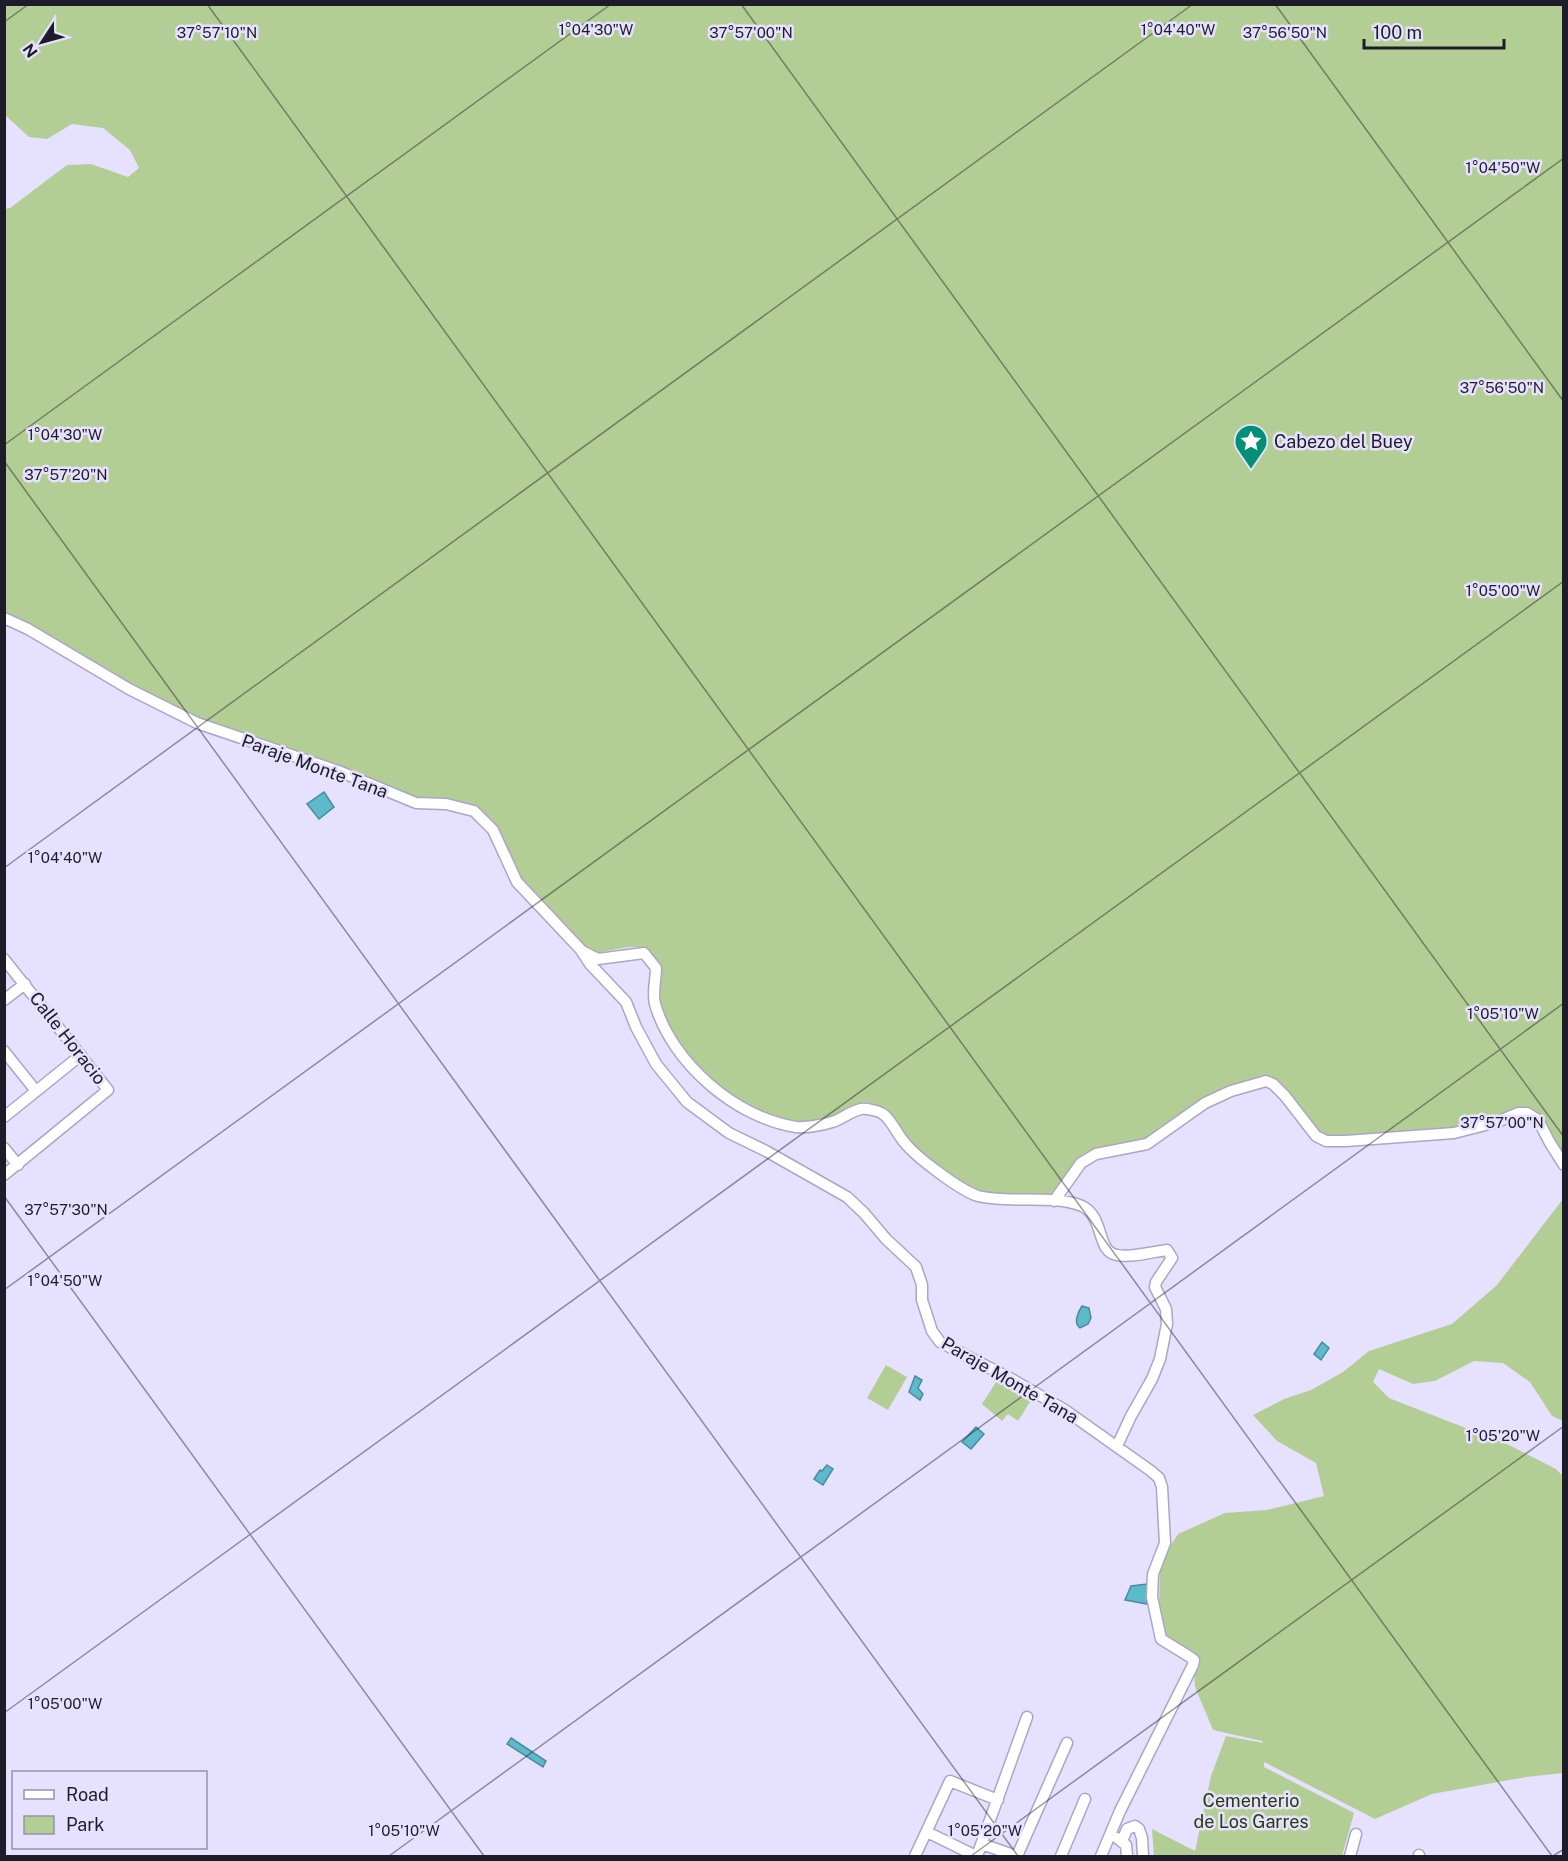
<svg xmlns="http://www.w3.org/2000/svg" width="1568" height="1861" font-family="'Public Sans',sans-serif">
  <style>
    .green { fill: #b3ce94 }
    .water { fill: #5cbaca; stroke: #4a8b9a; stroke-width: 1.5 }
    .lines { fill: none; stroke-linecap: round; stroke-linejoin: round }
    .minor-casing { stroke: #aba5c7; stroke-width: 13 }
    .minor { stroke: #fff; stroke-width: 10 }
    .ticks { fill: none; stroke: #1f1c29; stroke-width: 1.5; stroke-opacity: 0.45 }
    .labels { text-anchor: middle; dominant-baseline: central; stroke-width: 5; stroke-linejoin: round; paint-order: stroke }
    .poi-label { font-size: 18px; fill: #1f1c29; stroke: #e6e1fe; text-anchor: start }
    .street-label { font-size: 18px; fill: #1f1c29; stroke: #e6e1fe }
    .park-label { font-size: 18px; fill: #283b0d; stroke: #e6e1fe }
    .ticks-label { font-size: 15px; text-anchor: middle; fill: #1f1c29; stroke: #e6e1fe; stroke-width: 5; stroke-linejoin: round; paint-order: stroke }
  </style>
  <rect width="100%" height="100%" fill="#e6e1fe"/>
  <path class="green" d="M5,5H1563V1156L1533,1113L1462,1127L1336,1138L1320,1132L1276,1079L1263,1075L1197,1101L1177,1118L1145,1139L1119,1146L1095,1148L1080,1156L1066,1177L1050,1195L1029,1196L996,1194L974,1189L940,1168L911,1142L889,1117L868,1102L851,1108L823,1122H797L758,1111L731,1097L703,1076L665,1021L660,998L661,978L656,961L642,947H629L595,953L579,942L524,886L496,828L468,806L457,801L410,797L342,766L200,721L147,696L5,613V209L10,208L67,165L91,164L128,177L139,168L130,150L103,128L72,124L47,139L29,137L5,115Z
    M1563,1199V1421L1552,1416L1530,1382L1503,1363L1474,1361L1435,1381L1413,1384L1379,1369L1373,1382L1389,1398L1509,1445L1556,1469L1563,1476V1773L1526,1777L1432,1794L1375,1819L1264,1762V1767L1354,1813L1342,1856H1154L1152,1829L1195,1851L1211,1776L1226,1736L1263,1743L1262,1741L1213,1730L1195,1687L1193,1656L1167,1637L1159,1610L1160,1562L1178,1534L1225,1513L1267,1510L1324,1496L1316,1463L1277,1441L1253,1415L1284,1399L1311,1390L1343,1372L1369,1351L1452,1324L1497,1285Z
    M886,1365L907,1377L888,1410L867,1398Z
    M998,1379L1033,1397L1018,1421L1008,1414L1002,1421L982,1404Z"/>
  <path class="water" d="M324,792L334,807L319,819L307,804Z
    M1082,1306L1089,1308L1091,1318L1088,1324L1080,1328C1073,1323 1078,1312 1082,1306Z
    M1322,1342L1329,1348L1321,1360L1314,1354Z
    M915,1376L922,1380L918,1388L923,1394L920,1400L909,1392Z
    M976,1427L984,1434L971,1449L962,1442Z
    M827,1465L833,1469L823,1485L814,1479L820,1470L822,1471Z
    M1147,1584V1604L1125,1600L1131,1586Z
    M511,1738L546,1761L543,1767L507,1744Z"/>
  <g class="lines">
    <g class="minor-casing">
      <path id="minor" d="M4,618L28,629L129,689L197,723L341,772L416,803L446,804L474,811L493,830L517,882L582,951L598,959L644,953L656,968C656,979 652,994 655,1004C672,1063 736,1118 796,1127C806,1128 823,1125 832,1122C842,1119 851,1111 861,1109C866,1108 879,1111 883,1114C891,1119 898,1136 905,1143C916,1157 961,1191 978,1196C1009,1204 1054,1194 1082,1206C1105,1217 1096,1252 1117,1255C1132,1258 1151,1252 1167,1250L1172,1258L1156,1282L1155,1287L1166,1309L1167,1324L1160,1359L1152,1379L1131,1416L1117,1446
        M582,952L590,964L626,1002L636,1027L656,1064L687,1102L729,1133L766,1151L847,1197L864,1213L886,1239L916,1267L922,1285V1300L932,1331L940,1342L1015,1381L1065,1410L1151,1471L1159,1478L1162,1487L1165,1543L1153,1574L1152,1597L1161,1639L1190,1657L1194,1660L1193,1665L1120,1811L1101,1856
        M4,959L108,1090L4,1175
        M4,1000L25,984
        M4,1051L36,1091
        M4,1117L81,1055
        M4,1148L18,1165
        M1054,1201L1081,1163L1096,1154L1147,1144L1205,1103L1231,1091L1266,1081L1273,1084L1285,1096L1316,1136L1326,1141H1346L1454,1133L1497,1122L1518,1113H1527L1538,1120L1550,1143L1564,1165
        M927,1832L976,1856
        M1117,1838L1126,1845L1127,1856
        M1122,1841L1127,1829L1135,1826L1139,1829L1142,1838L1143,1856
        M982,1844L1016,1856
        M915,1856L950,1781L998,1800
        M977,1856L1027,1717
        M1017,1856L1067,1743
        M1061,1856L1085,1799
        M1350,1856L1356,1834
        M1419,1856V1855"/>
    </g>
    <use href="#minor" class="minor"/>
  </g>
  <path class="ticks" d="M207,4L1552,1856M741,4L1564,1137M1275,4L1564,402M4,22L29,4M4,445L611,4M4,461L1018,1856M4,868L1193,4M4,1196L484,1856M4,1290L1564,158M4,1713L1564,581M389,1856L1564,1003M971,1856L1564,1426M1553,1856L1564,1849"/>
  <defs>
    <g id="sight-pin" transform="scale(1.725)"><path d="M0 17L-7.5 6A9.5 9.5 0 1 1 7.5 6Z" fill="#048f77" stroke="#e6e1fe"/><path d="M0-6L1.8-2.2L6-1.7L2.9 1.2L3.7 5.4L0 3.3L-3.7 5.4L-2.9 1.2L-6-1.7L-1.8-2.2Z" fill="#fff"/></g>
  </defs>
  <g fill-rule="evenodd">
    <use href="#sight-pin" x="1251" y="441"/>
  </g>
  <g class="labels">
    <g class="poi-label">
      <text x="1274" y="441">Cabezo del Buey</text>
    </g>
    <g class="street-label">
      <text transform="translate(315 766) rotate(20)">Paraje Monte Tana</text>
      <text transform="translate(68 1038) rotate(52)">Calle Horacio</text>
      <text transform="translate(1010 1380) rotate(30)">Paraje Monte Tana</text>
    </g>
    <g class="park-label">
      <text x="1251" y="1800">Cementerio<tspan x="1251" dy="21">de Los Garres</tspan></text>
    </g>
  </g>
  <g class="ticks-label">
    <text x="596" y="35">1°04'30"W</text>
    <text x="1178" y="35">1°04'40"W</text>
    <text x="217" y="38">37°57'10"N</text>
    <text x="751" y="38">37°57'00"N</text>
    <text x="1285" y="38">37°56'50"N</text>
    <text x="1503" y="173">1°04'50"W</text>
    <text x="1502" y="393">37°56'50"N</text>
    <text x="65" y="440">1°04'30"W</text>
    <text x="66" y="480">37°57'20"N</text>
    <text x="1503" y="596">1°05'00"W</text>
    <text x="65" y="863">1°04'40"W</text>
    <text x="1503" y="1019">1°05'10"W</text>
    <text x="1502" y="1128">37°57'00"N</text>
    <text x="66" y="1215">37°57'30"N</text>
    <text x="65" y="1286">1°04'50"W</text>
    <text x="1503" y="1441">1°05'20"W</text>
    <text x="65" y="1709">1°05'00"W</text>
    <text x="404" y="1836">1°05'10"W</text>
    <text x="985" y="1836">1°05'20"W</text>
  </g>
  <rect width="1568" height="1861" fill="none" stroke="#1f1c29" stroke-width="12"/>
  <rect x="12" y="1771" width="195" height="78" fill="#e6e1fe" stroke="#9692a9" stroke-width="1.5"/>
  <rect x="24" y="1790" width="30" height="9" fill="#ffffff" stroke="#9692a9" stroke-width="1.5"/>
  <text x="66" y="1801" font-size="18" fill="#1f1c29">Road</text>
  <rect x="24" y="1816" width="30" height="18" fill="#b3ce94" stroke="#9692a9" stroke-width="1.5"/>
  <text x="66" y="1831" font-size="18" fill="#1f1c29">Park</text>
  <g transform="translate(42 42) rotate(234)" stroke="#e6e1fe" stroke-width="4.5" paint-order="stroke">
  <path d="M0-4.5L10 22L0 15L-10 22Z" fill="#1f1c29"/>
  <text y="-9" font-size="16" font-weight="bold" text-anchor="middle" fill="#1f1c29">N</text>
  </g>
  <path d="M1364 39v9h140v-9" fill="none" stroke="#1f1c29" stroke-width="3"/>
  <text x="1373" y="39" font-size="18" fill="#1f1c29" stroke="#e6e1fe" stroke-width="4.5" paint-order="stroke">100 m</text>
</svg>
